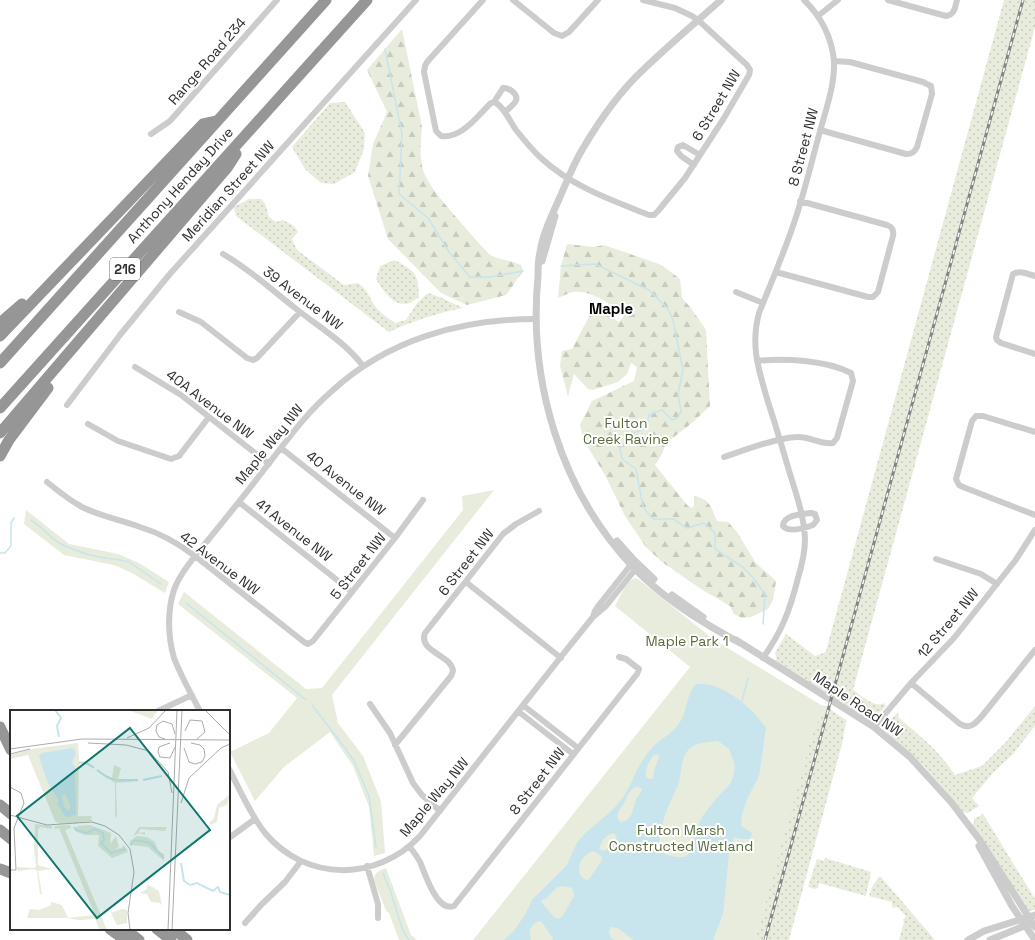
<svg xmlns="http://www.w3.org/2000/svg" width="1035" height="940" font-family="'Space Grotesk',sans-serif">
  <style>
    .grass { fill: url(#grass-dots) }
    .forest { fill: url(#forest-firs) }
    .park { fill: #e7ecdc }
    .water { fill: #c8e4ed; fill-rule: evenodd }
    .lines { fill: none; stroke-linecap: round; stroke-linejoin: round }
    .stream { stroke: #c8e4ed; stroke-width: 1.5 }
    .minor { stroke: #ccc; stroke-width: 6 }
    .tertiary { stroke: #ccc; stroke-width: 7 }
    .motorway { stroke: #969696; stroke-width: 11 }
    .rail-casing { stroke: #848484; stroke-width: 3 }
    .rail { stroke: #fff; stroke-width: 1.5; stroke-dasharray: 4.5; stroke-linecap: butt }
    .labels { text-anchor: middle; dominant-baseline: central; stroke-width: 4; stroke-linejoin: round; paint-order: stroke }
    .shield { fill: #fff; stroke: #6d6d6d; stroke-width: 1 }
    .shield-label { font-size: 13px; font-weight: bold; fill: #2f2f2f }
    .street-label { font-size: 14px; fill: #2f2f2f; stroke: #fff }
    .park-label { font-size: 14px; fill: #596c3b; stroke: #fff }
    .neighbourhood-label { font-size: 15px; font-weight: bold; fill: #000; stroke: #fff }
    .inset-river { fill: none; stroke: #c8e4ed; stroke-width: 2 }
    .inset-road { fill: none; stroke: #acacac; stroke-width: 1 }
    .view { fill: #0f766e; fill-opacity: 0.15; stroke: #0f766e; stroke-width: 2 }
    .inset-edge { fill: none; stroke: #2f2f2f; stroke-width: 2 }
  </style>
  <defs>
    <pattern id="grass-dots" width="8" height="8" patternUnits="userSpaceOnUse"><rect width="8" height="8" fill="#e7ecdc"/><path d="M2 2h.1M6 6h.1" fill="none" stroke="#c6cbbd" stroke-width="1.8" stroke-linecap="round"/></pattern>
    <pattern id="forest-firs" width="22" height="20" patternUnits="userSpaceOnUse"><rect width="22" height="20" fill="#e7ecdc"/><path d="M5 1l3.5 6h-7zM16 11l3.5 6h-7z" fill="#c6cbbd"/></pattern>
  </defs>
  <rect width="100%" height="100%" fill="#fff"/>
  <path class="grass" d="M1004,0H1035V27L853,690C861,695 875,709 884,703L886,706L875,718L872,717L867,719L776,662L775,660L777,659L775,653L786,634L815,656L824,653L826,651Z
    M345,102L365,133L364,149L355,172L334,184L321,183L305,169L292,147L330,103Z
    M249,199H261L265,203L269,217L276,222L283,220L294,226L298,232L292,239L297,250L344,285L358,283C367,289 369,297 375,306C380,313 388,318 395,323L406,320L418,302L428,293C442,297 450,302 463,308C437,313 413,321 389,332L236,216L234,207Z
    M395,260C416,272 418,273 419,297C399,314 387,296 376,279L380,266Z
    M826,706L847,721L846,722L842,744L789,940H755L813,731Z
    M1035,706V726L1012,755L992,774L972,798L979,806L968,813L963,812L945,790L923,765L887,734C884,726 892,717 898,713L899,718C919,735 941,753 955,775L982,766L1006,742Z
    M983,814L1035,899V910L1028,911L972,824L974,823V819Z
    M825,858L871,872L866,896L819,883L818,888L815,889L808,887L817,859L824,861Z
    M880,876L935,940H899L904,922L903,920L906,916L897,907L893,908L892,906V902L869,896L873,885Z"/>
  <path class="forest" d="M402,29L422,127C421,141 419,156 423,170C429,188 449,208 461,223C471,234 480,245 490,255C499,260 511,260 521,265L523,271L506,295L467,305L441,293L388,239L368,176L373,144L387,112L367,70Z
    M567,244L594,247L604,245L659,264L667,269L680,279L682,298L691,308L706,330L710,406L692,423L666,443L662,454L655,465L688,506L692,508L694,506V496C710,499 711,507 717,521L728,522L737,532L755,562L776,581L773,600L768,609L751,617L742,618L734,614L730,606L701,589L662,562L646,547L625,516L605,475L584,441L580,425L592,401L634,381L637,367L631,363L627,374L618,382L593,390L588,389L574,374L568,396L560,366L562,351L572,349L594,307L619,322L625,315C611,305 592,290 573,292C568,293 563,296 558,298L561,266Z"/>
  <path class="park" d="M494,490L332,695L338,723L363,756L381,801L385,853L374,856L369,807L353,766L330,732L284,767L255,801L230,752L269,733L297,698L178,604L184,592L306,689L322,688L463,510L462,496Z
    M26,510L69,544L118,554L139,563L169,582L165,593L132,573L114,565L64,555L24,524Z
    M635,578L638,579L713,639L821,705L826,706L813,731L792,809L755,940H473L690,667L615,606C620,597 625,582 635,578Z
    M386,868L411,935L417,940H399L389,913L386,911L374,880C374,872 379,871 386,868Z"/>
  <path class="water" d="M696,684C721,680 754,709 766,728L759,776L747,799L742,815L741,826L752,833L750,839H741L734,837L729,854L723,914L713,940H634L618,928L611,927L609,931L610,936L614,940H553L552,937L541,921C531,922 528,932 531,940H504L513,932L525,915L532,900L566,866C571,857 573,848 580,839C593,824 612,814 623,797C632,784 636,769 645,757C649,751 656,743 662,739C668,735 673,731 678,725C688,713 685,696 696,684ZM718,741L729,749L735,765L734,775L730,784L715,800L702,817L694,835L689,854L685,857C674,857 667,857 659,849C659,830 665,813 673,796C674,792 677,788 678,785C682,774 680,758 689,749C696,742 709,742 718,741ZM657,754L660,757C656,762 654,771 653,778L652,779H649L646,777C645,769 649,762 653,755ZM637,786L641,788L642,790C641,792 640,794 638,796C632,805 635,821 620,822C613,813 622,809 625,801C628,794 630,790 637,786ZM614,833L617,837L613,847L603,851L599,849C601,841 606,834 614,833ZM594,851L602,857L601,862L589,879L586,880C572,872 581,854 594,851ZM562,886L569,887L573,889L574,896L562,917L558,919L554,917L541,902L543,899H546L557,887Z"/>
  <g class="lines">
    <path class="stream" d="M385,49L402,134L399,194L428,218L449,252L470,277H490L523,271
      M561,266L595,264L649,290L668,309L673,320L683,370L678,394L681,412L677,418L672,420L662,410L649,415L646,429C632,431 627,438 620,449L622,459L636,469L643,507L653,519H673L687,528L704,523L715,533V549L744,568L755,580L765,595L763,624
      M31,520C43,527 50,539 63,545C74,550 87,555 99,557C109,559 119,559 129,562L161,584
      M0,553H5L11,546V523L14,518
      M186,603L306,700
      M742,701L748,678
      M312,705L345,748L354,761L369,796L376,847
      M383,873L390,890L403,931L409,940"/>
    <path class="minor" d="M483,0L427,62L425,66L424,72L436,131L441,136C462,139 478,115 491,103L494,102
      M513,0L554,33L562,36L569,32L598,0
      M888,0L946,16C955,15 955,7 957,0
      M818,16L838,0
      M494,102C504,106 510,122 516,130C524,140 532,150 541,158C571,186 611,200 649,215H654L658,211L685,178L724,118L749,75L750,70L747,65L698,20L692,16L675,8L643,0
      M494,102L503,88C507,88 509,89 512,91C523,100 511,106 505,112
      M820,130L906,154C911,154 914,153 917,147L932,94L931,86L923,82L850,62L834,61
      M151,134L170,121L277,0
      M694,165L681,156L677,151L678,147L683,145L700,155
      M223,254C249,269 272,290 295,308C319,327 345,342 363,366
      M776,272L868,297H873L878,292L893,236C894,231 893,227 887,225L800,201
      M1035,276C1028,274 1020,270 1013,274L996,337L997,340L1001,343L1035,354
      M736,292L763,303
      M179,312L201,322L247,358L253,360L257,358L300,312
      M135,367L181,395L269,464
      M67,405L120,335L169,275L416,0
      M88,424L118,441L171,459L179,456L209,417
      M1035,432L983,416H976L972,421L956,479L959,485L963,487L1035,515
      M281,448L395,538
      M724,457C745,450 776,438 797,437C809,436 821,445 833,443L837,438L853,381L851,373C826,360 784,358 757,361
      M47,482C58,491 69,500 82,507C100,516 121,520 140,527C160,533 179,544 195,556L304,642L308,644L313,641L395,538L423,500
      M239,502L352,592
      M811,513L815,514L817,520L813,525C805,528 789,533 783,526C783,515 802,514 811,513Z
      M936,559L981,574L997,584
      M466,582L561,658
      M593,617L595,611L599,605L633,562
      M763,658C782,631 790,610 798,578C802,565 805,553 805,539C804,517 797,496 790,474C783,450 776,426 768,402C759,371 750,346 759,313C771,283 784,253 794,223C804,194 811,164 819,135C825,112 835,86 834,61C832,38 821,16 804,0
      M911,683L960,724C970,730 976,723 982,716L1035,650
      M370,704L390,733L413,783L422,795L440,811
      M524,706L578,748
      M158,711L192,695
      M200,711C191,694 181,676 174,658C168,637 167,611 174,590C178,578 187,566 195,556C218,528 241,500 263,471C285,443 305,414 332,391C387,340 461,319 535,319
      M519,712L573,754
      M874,727L911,683L954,638L1015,561L1035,530
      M395,745L451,676L453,671C452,655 418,652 425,633L503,534L516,524L539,511
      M229,769C240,790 250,814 265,833C306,882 377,882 420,836L564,653L593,617L606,606L638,566
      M229,838L255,819
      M409,846C413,851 417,856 420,862C425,873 437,913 454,906L637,674L639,669L626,659L619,657
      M367,866L378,904V918
      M245,923L261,905L285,882L301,861"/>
    <path class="tertiary" d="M721,0C695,23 669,45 644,69C619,92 599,121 582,150C573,165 567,181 560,197C552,215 543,233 540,252C538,260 538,268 538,276C528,380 560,491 634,568C664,599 701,622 740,643
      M542,261L555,216
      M617,541L634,560L654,579
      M672,595L703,617
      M736,640L874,727L910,757L951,802L979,839L1035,927
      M979,846L1012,906L1035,940
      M968,940L984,931L1035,915
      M990,940L1029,924"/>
    <path class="motorway" d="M0,323L22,304
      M0,336L203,124L217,121
      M0,363L326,0
      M0,408L367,0
      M0,433L227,168L236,154
      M0,456L9,440L48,388
      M0,727L11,750
      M0,805L11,814
      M0,830L11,839
      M0,869L11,873
      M110,929L125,940
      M125,929L139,940
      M157,929L171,940
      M174,929L187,940"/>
    <g class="rail-casing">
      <path id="rail" d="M765,940L1023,0"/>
    </g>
    <use href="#rail" class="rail"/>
  </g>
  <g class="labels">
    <rect class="shield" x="110" y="258" width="30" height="22" rx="3"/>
    <g class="shield-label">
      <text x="125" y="269">216</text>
    </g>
    <g class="street-label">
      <text transform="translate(207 61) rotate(-49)">Range Road 234</text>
      <text transform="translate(716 105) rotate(-59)">6 Street NW</text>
      <text transform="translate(803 147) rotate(-75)">8 Street NW</text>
      <text transform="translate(180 185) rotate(-48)">Anthony Henday Drive</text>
      <text transform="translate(228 191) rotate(-48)">Meridian Street NW</text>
      <text transform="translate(303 298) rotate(37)">39 Avenue NW</text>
      <text transform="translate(210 404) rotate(37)">40A Avenue NW</text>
      <text transform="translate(269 444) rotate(-51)">Maple Way NW</text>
      <text transform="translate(346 483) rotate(38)">40 Avenue NW</text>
      <text transform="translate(294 530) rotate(38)">41 Avenue NW</text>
      <text transform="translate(466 562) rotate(-52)">6 Street NW</text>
      <text transform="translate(220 563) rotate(37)">42 Avenue NW</text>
      <text transform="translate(358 566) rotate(-52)">5 Street NW</text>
      <text transform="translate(948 623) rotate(-50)">12 Street NW</text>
      <text transform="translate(858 704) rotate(34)">Maple Road NW</text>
      <text transform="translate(537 781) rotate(-52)">8 Street NW</text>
      <text transform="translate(434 797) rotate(-50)">Maple Way NW</text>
    </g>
    <g class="park-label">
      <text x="626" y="423">Fulton<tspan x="626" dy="16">Creek Ravine</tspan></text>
      <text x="687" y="641">Maple Park 1</text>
      <text x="681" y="830">Fulton Marsh<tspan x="681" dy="16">Constructed Wetland</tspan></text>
    </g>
    <g class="neighbourhood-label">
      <text x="611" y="308">Maple</text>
    </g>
  </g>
  <g transform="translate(10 710)">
    <rect width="220" height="220" fill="#fff"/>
    <path d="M21,39L49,110L50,114L45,111L18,45L0,49V45ZM25,114L42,116V119L30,117L28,120V155L42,159L28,161L32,184H30L27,161L24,159L8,161L7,157L25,158L26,155L24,139ZM60,115L61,118L55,120L97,220H90L85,209L68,210L58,208L85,205L49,118L44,119L45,116ZM129,117H157L155,121L130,119L129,123L135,122V125L129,123L123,126Z" fill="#e7ecdc"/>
    <path d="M220,84L217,95L209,98L207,112L201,115L199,113L204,108L207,95ZM80,115L101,123L100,134L106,126L109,137L105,139L111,138L114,135L118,142L102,148L88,136L89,125H75L65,121L67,116ZM127,126L137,127L145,132L148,141L154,144V151L138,137L120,135V131ZM137,174L149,181L152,196L150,193L141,192L137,184L130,183L137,179Z" fill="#e7ecdc"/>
    <path d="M118,0H148L142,9Z" fill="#e7ecdc"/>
    <path d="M68,33L69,51H76L85,57L69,53L68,106H81L82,111L50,114L21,39ZM104,55L111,58L108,69L130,71L106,73L107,105L105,109V73L86,60L102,68ZM41,192L52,195L58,208H17L20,199L29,200L41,195ZM112,199L117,200V213L107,215L101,203Z" fill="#e7ecdc"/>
    <path d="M63,38L66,44L62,52L65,57L66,104L60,107L55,106L47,93L49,91L37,71L29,46L32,43ZM55,84L61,96L59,101L54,97L52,86Z" fill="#c8e4ed" fill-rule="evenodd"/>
    <path class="inset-river" d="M45,0L51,8L47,16L49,27M69,53H76L84,58M87,60L97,67L106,70M107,70H128M133,70L152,66M64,117L66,120L77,123L85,119L93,123L94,130L91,133L101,143L116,139M120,135L125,130L140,133L154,148M171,153L174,171L180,175L187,173L203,181L208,177L210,182L220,185"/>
    <path class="inset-road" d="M195,0L220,25M175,21L180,10L192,11L195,22L187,29M117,28L139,18L156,0M155,29L149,27L146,21L147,15L153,11L162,14L165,24M78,33L116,35L139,41L158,62L162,83M160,33L149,37L148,42L150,47L160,48L165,37M174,38L179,52L185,54L192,52L195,46L194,39L190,35L181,33M0,39L72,29L220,30M0,44L20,39M0,77L11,83L14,93L4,118L6,160H0M171,93L179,68L211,38L220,34M0,105L37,115L66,113M65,113L82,112L95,116L109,125L120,139L124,162L118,203L120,220M158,220L167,0M162,220L172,0"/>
    <path class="view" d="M120,18L200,120L87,208L7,106Z"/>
    <rect width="220" height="220" class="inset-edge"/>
  </g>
</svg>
